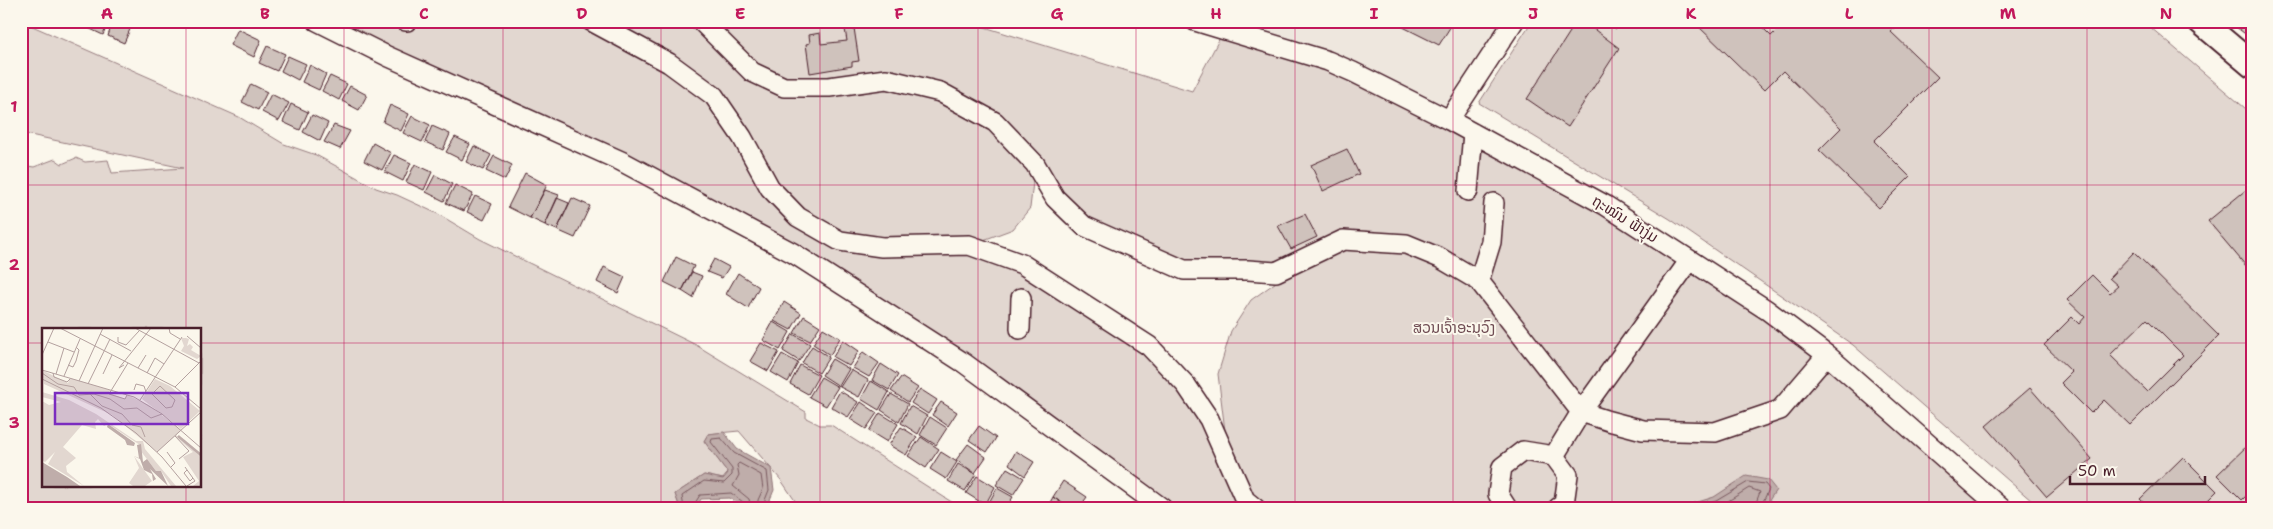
<svg xmlns="http://www.w3.org/2000/svg" width="2273" height="529" font-family="'Shantell Sans','Noto Sans Lao',sans-serif">
  <style>
    .built { fill: #eee7de }
    .green { fill: #e2d7d0; stroke: #967b7e; fill-rule: evenodd }
    .water { fill: #bfadaa; stroke: #907477 }
    .lines { fill: none; stroke-linecap: round; stroke-linejoin: round }
    .shore { stroke: #79585e; stroke-width: 1 }
    .building { fill: #cfc2bc; stroke: #4a1f2b; fill-rule: evenodd }
    .minor-casing { stroke: #4a1f2b; stroke-width: 22 }
    .major-casing { stroke: #4a1f2b; stroke-width: 28 }
    .minor { stroke: #fbf7ec; stroke-width: 19 }
    .major { stroke: #fbf7ec; stroke-width: 24 }
    .grid { fill: none; stroke: #c2185b; stroke-width: 1; stroke-opacity: 0.55 }
    .labels { text-anchor: middle; dominant-baseline: central; stroke-width: 4; stroke-linejoin: round; paint-order: stroke }
    .street-label { font-size: 15px; fill: #4a1f2b; stroke: #fbf7ec }
    .park-label { font-size: 15px; fill: #704d54; stroke: #fbf7ec }
    .inset-river { fill: none; stroke: #bfadaa; stroke-width: 2.5 }
    .inset-road { fill: none; stroke: #b4a19f; stroke-width: 1 }
    .view { fill: #7b2cbf; fill-opacity: 0.15; stroke: #7b2cbf; stroke-width: 2.5 }
    .inset-edge { fill: none; stroke: #4a1f2b; stroke-width: 2.5 }
    .neatline { fill: none; stroke: #c2185b; stroke-width: 2 }
    .grid-label { font-size: 16px; text-anchor: middle; font-weight: bold; fill: #c2185b }
  </style>
  <rect width="100%" height="100%" fill="#fbf7ec"/>
  <filter id="ink" filterUnits="userSpaceOnUse"><feTurbulence type="fractalNoise" baseFrequency=".02" numOctaves="2"/><feDisplacementMap in="SourceGraphic" scale="10" xChannelSelector="R" yChannelSelector="G"/><feConvolveMatrix kernelMatrix="1 2 1 2 8 2 1 2 1" color-interpolation-filters="sRGB"/></filter>
  <g filter="url(#ink)">
    <path class="built" d="M1195,21H1514L1449,120Z"/>
    <path class="green" d="M21,21L239,117L284,144L316,155L376,188L397,195L438,214L480,239L696,345L806,412V418L820,425H831L961,508H800L781,480L739,431L708,434L704,441L728,473L723,479L704,475L675,494L680,508H21V165L34,167L55,159L62,164L76,158L85,162L108,160L112,173L183,168L21,133ZM44,329H200V485H44Z
      M315,21H965L1192,91L1224,30L1328,61L1722,280L2001,508H1162L793,253ZM1035,165L1084,226L1184,270L1279,280L1251,300L1231,331L1218,374L1225,431L1216,435L1149,346L970,245L1013,229L1030,208Z
      M1532,21H2143L2252,114V508H2040L1853,345L1670,219L1479,103Z"/>
    <path class="water" d="M724,432L737,449L771,468L774,490L769,502L770,508H742L730,498L701,499L696,508H680L675,494L704,475L723,479L728,473L704,441L708,434Z
      M1746,476L1768,480L1776,490L1764,508H1679L1714,497Z"/>
    <g class="lines">
      <path class="shore" d="M684,508L682,496L704,481L724,483L732,475V469L711,442L712,439L721,438L734,453L767,471L769,490L765,500V508
        M692,508L700,495L731,493L743,502L745,508
        M751,508L749,499L733,486L739,475L737,465L739,463L761,475L763,489L758,500V508
        M1693,508L1716,501L1748,482L1765,484L1769,489L1760,508
        M1717,508L1749,488L1760,492L1754,508"/>
    </g>
    <path class="building" d="M88,21H109L103,35L86,27Z
      M113,21H120L131,27L124,43L108,36Z
      M1391,21H1454L1439,45Z
      M1577,21H1583L1619,48L1568,127L1527,99Z
      M1605,21H1622L1616,29Z
      M1698,21H1756L1771,36L1786,21H1901L1891,32L1938,77L1874,141L1910,177L1879,208L1819,150L1841,128L1783,71L1764,90L1696,24Z
      M2241,21H2252V39L2236,27Z
      M854,28L859,61L852,62V66L810,73L806,44L810,43L809,35L820,33L821,44L847,41L845,29Z
      M238,29L261,40L254,57L230,45Z
      M267,46L285,54L277,71L259,63Z
      M288,56L306,64L298,80L281,71Z
      M310,65L326,74L319,90L302,82Z
      M330,76L347,84L339,100L322,91Z
      M251,84L267,92L258,110L242,102Z
      M350,86L367,95L359,110L342,101Z
      M271,94L289,103L279,121L262,112Z
      M291,104L308,112L300,130L283,122Z
      M390,105L409,114L401,131L383,122Z
      M312,115L328,123L320,141L303,132Z
      M412,116L430,125L422,142L403,133Z
      M334,125L350,131L340,149L324,142Z
      M432,126L450,134L443,150L425,142Z
      M455,137L470,144L462,160L446,152Z
      M373,143L391,153L382,170L364,161Z
      M474,146L491,155L483,170L466,162Z
      M1347,149L1359,174L1323,191L1311,165Z
      M394,155L411,163L403,181L385,172Z
      M494,156L512,165L505,180L486,171Z
      M415,164L432,172L424,190L406,182Z
      M525,173L547,185L530,218L508,207Z
      M435,175L452,184L444,201L426,192Z
      M455,185L473,194L464,211L446,203Z
      M2252,185V273L2208,221Z
      M545,190L559,195L545,225L530,218Z
      M475,196L492,204L484,220L467,212Z
      M557,198L569,203L557,230L545,225Z
      M572,198L590,206L575,238L557,230Z
      M1305,214L1317,237L1291,249L1278,226Z
      M2134,252L2219,336L2130,425L2104,400L2091,413L2061,383L2072,372L2044,345L2072,317L2079,324L2085,317L2067,300L2092,275L2110,293L2118,286L2109,278ZM2147,319L2183,355L2147,391L2110,355Z
      M676,257L694,266L682,291L664,282Z
      M714,259L729,267L722,278L707,272Z
      M604,267L625,277L618,293L597,282Z
      M692,272L702,276L693,298L682,291Z
      M738,273L759,287L748,308L726,294Z
      M784,302L801,313L791,330L774,321Z
      M804,316L820,326L810,341L794,333Z
      M773,322L790,332L780,350L763,340Z
      M823,328L840,338L830,355L813,344Z
      M793,334L810,344L799,361L783,351Z
      M843,340L859,351L849,366L833,357Z
      M761,343L779,352L768,371L750,361Z
      M812,346L829,357L819,373L802,363Z
      M863,352L879,363L869,377L853,368Z
      M782,354L798,363L788,382L771,372Z
      M832,359L849,369L839,386L822,375Z
      M881,364L898,375L889,390L872,380Z
      M800,365L819,375L808,394L790,384Z
      M851,370L868,380L859,397L840,387Z
      M821,377L838,387L826,406L809,397Z
      M901,377L918,388L908,402L891,391Z
      M871,381L889,392L879,410L861,399Z
      M2030,388L2092,459L2047,497L1986,426Z
      M920,389L937,400L928,414L911,403Z
      M840,391L858,402L848,417L831,407Z
      M891,394L908,404L899,422L881,410Z
      M861,402L877,413L866,429L850,419Z
      M941,402L957,412L948,426L932,415Z
      M910,406L927,416L918,434L901,423Z
      M880,413L898,424L887,442L869,431Z
      M930,417L947,428L936,445L920,435Z
      M979,426L996,438L987,452L969,440Z
      M901,427L917,437L906,455L889,445Z
      M921,437L939,449L926,468L908,456Z
      M2252,441V490L2242,500L2217,475Z
      M968,444L986,457L975,473L956,460Z
      M1016,451L1034,462L1025,476L1009,464Z
      M941,452L957,462L946,479L930,469Z
      M2183,457L2217,491L2200,508H2149L2140,499Z
      M958,464L976,474L965,491L948,481Z
      M1007,468L1024,478L1013,495L996,485Z
      M977,476L995,487L985,505L966,493Z
      M1063,481L1087,497L1079,508H1069L1053,497Z
      M997,488L1013,497L1006,508H991L987,506Z
      M1053,497L1065,505L1063,508H1047Z"/>
    <g class="lines">
      <g class="minor-casing">
        <path id="minor" d="M317,21L387,56L621,161L793,253L964,363L1162,508
          M406,21H407
          M591,21L669,63L714,96L742,137L770,188L798,217L840,241L882,247L969,245L1022,264L1149,346L1186,385L1209,419L1245,500L1255,508
          M701,21L752,72L784,87H829L886,79L940,92L995,122L1035,164L1055,198L1084,226L1184,270H1248L1276,272L1343,240L1406,244L1440,258L1479,281L1581,412L1609,421L1643,430L1715,432L1780,410L1827,355
          M1195,21L1328,61L1353,72L1449,120L1605,205L1767,310L1827,355L2001,508
          M1449,120L1514,21
          M1468,191L1473,133
          M1479,281L1491,242L1494,203
          M1020,329L1021,298
          M1554,456L1581,412L1690,260
          M1507,508L1498,494L1502,467L1523,451L1554,456L1568,475L1564,504L1558,508"/>
      </g>
      <g class="major-casing">
        <path id="major" d="M2200,21L2252,65"/>
      </g>
      <use href="#minor" class="minor"/>
      <use href="#major" class="major"/>
    </g>
  </g>
  <path class="grid" d="M186,21V329M344,21V508M503,21V508M661,21V508M820,21V508M978,21V508M1136,21V508M1295,21V508M1453,21V508M1612,21V508M1770,21V508M1929,21V508M2087,21V508M21,185H2252M21,343H44M200,343H2252M186,485V508"/>
  <g class="labels">
    <g class="street-label">
      <text transform="translate(1625 219) rotate(32)">ຖະໝົນ ຟ້າງຸ່ມ</text>
    </g>
    <g class="park-label">
      <text x="1454" y="328">ສວນເຈົ້າອະນຸວົງ</text>
    </g>
  </g>
  <g transform="translate(42 328)">
    <rect width="159" height="159" fill="#fbf7ec"/>
    <path d="M144,10L147,11L145,18L148,16L151,19L149,22L159,28L155,31L139,23L142,18L139,10ZM0,42L26,55L28,50L68,62L67,65L83,71L85,67L107,77L139,102L134,107L159,128V158H151L157,153L141,129L151,124L133,108L115,124L70,87L2,56ZM113,51L128,58L158,83L139,101L100,71ZM0,64L27,72L54,86L94,113H101L103,121L134,158H129L119,143H114L98,122V117L66,96L62,98L56,91L53,94L54,101L40,97L21,119L34,130L24,138L25,144L42,158L6,136L13,124L3,134L0,132V73L7,77L19,74L0,69ZM92,128L110,153L103,158H91L87,155L97,140Z" fill="#e2d7d0"/>
    <path d="M66,96L93,115L92,118L85,117L83,112L65,99ZM99,116L101,134L105,131L114,143H119L126,158L108,141L114,151L111,153L110,146L102,142L98,131L92,128L97,130L95,117ZM0,134L25,149L38,158H0Z" fill="#bfadaa"/>
    <path class="inset-river" d="M136,108L159,127"/>
    <path class="inset-road" d="M18,0L133,59L159,33M93,0L157,35M127,0L128,5L138,11M58,6L89,23M145,8L159,20M76,9V14L84,17L97,3M6,14L32,24M0,27L12,0M26,37L31,39L34,33L37,22L34,19M82,37L77,40L109,0M96,40L104,27M0,42L92,69L120,86L159,120M0,45L16,56L32,59L37,67L52,66L68,71L82,81L95,80L109,90L120,86M11,45L12,49L25,54L28,51M105,45L113,30L122,36M14,46L22,20M61,46L70,27M22,48L38,11M0,51L59,80L94,105L120,129L144,158M37,53L61,0M46,56L68,11M118,58L133,72L130,79L124,80L110,66ZM133,59L159,81M92,62L94,56L102,58L104,64M48,66L60,78L80,86L90,97L99,99L103,109M85,67L83,71L67,66L86,35M98,72L140,9M133,108L147,123L137,131M115,124L159,84M125,124L133,135L129,139M143,139L153,153L145,158M145,142L142,145L148,153L151,150"/>
    <path class="view" d="M13,65H146V96H13Z"/>
    <rect width="159" height="159" class="inset-edge"/>
  </g>
  <rect width="2273" height="529" fill="none" stroke="#fbf7ec" stroke-width="55"/>
  <path d="M2070 476v8h135v-8" fill="none" stroke="#4a1f2b" stroke-width="2.5"/>
  <text x="2078" y="476" font-size="15" fill="#4a1f2b" stroke="#fbf7ec" stroke-width="4" paint-order="stroke">50 m</text>
  <rect x="28" y="28" width="2218" height="474" class="neatline"/>
  <g class="grid-label">
    <text x="107" y="19">A</text>
    <text x="265" y="19">B</text>
    <text x="424" y="19">C</text>
    <text x="582" y="19">D</text>
    <text x="740" y="19">E</text>
    <text x="899" y="19">F</text>
    <text x="1057" y="19">G</text>
    <text x="1216" y="19">H</text>
    <text x="1374" y="19">I</text>
    <text x="1533" y="19">J</text>
    <text x="1691" y="19">K</text>
    <text x="1849" y="19">L</text>
    <text x="2008" y="19">M</text>
    <text x="2166" y="19">N</text>
    <text x="14" y="112">1</text>
    <text x="14" y="270">2</text>
    <text x="14" y="428">3</text>
  </g>
</svg>
